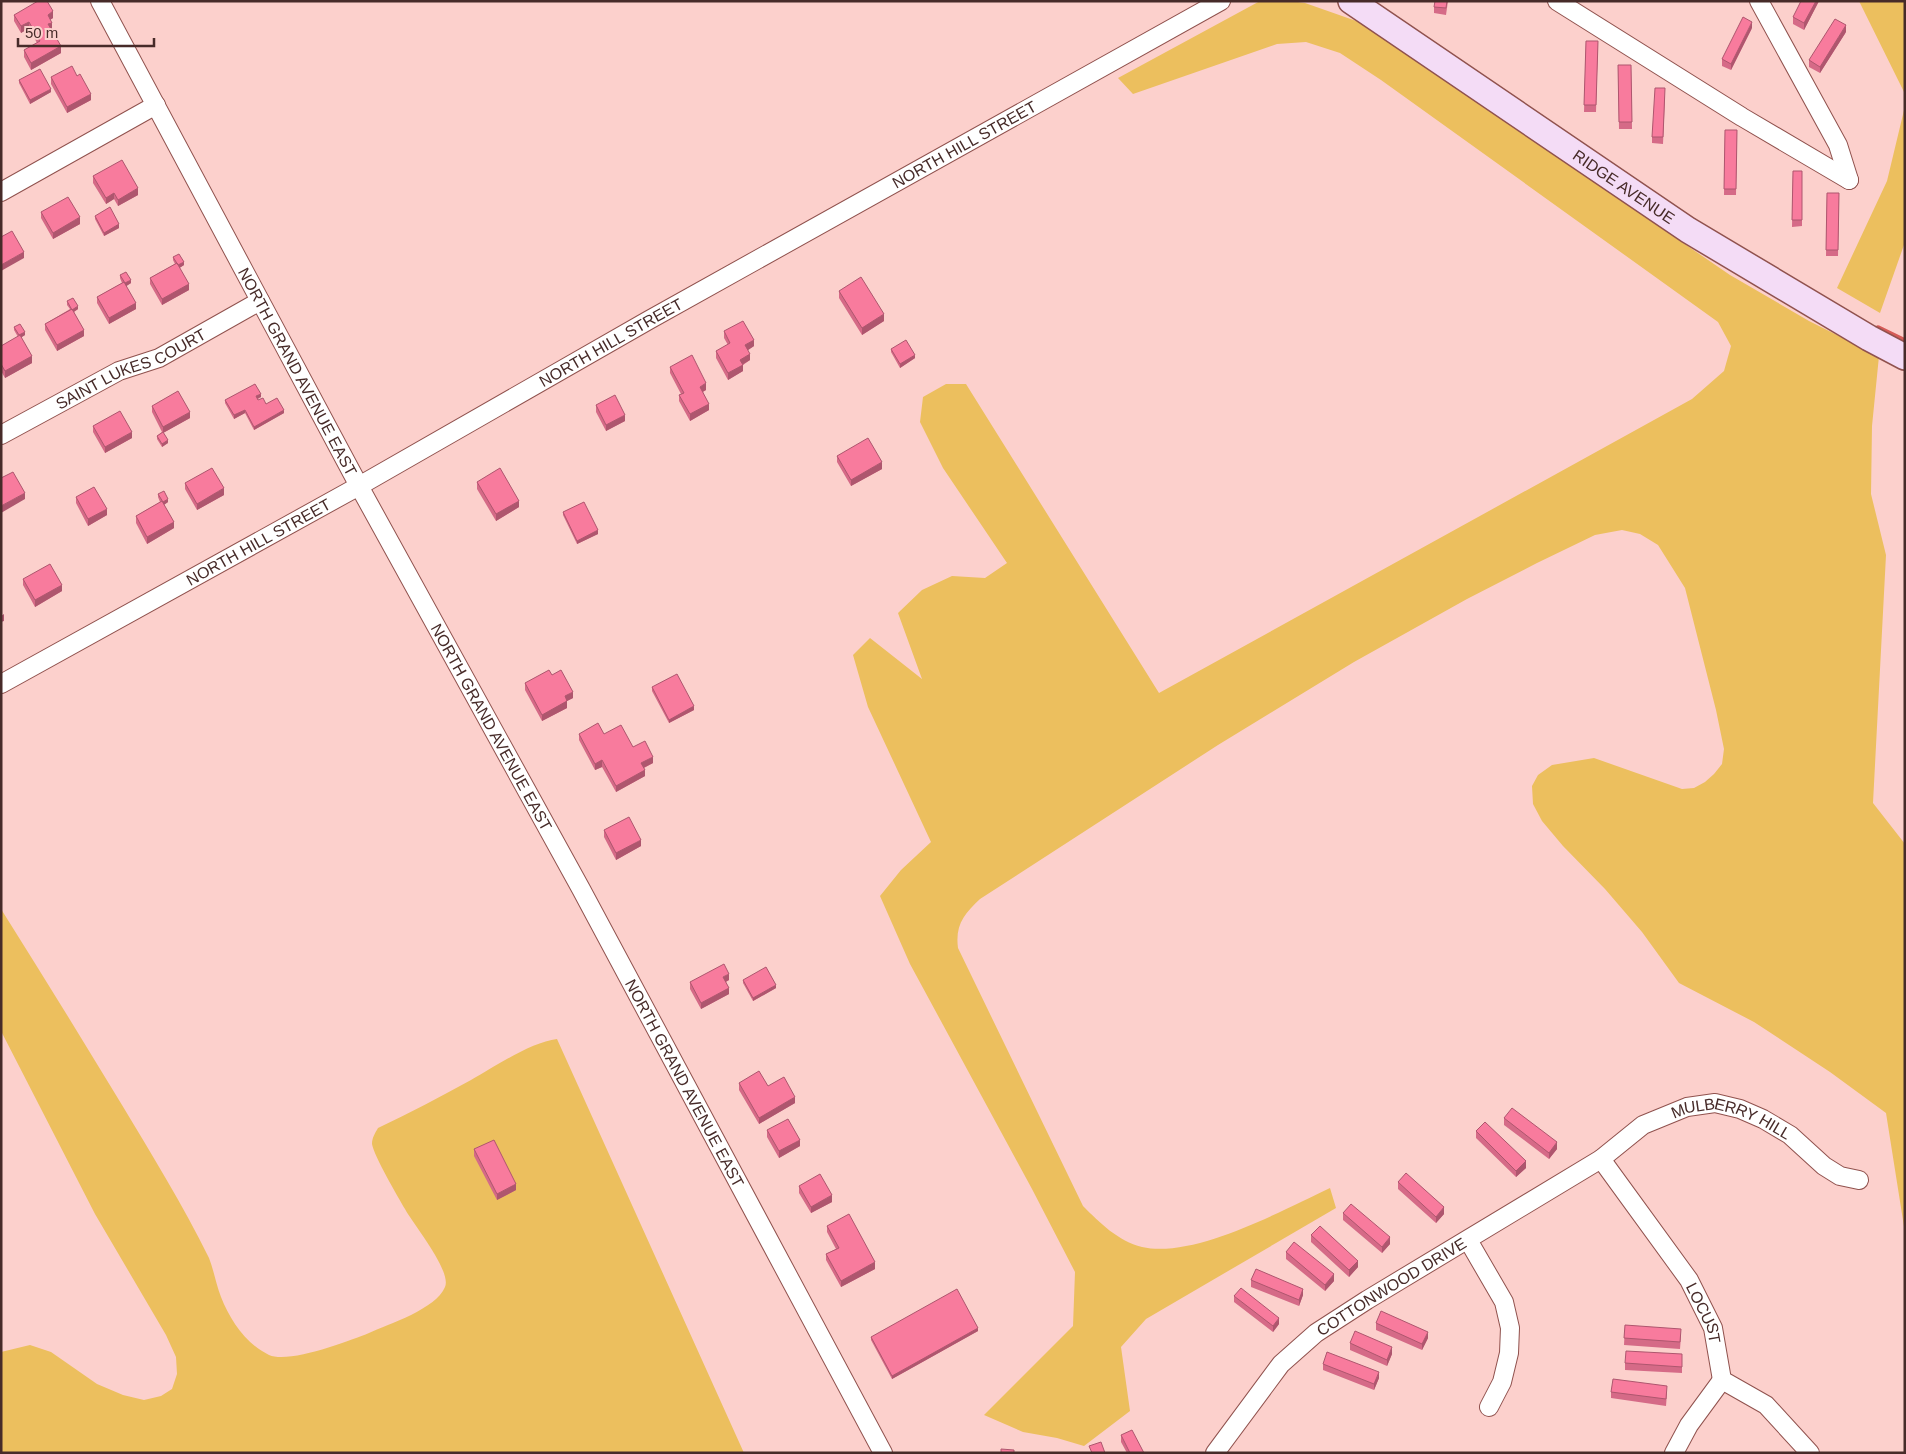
<svg xmlns="http://www.w3.org/2000/svg" width="1906" height="1454" font-family="Arial,sans-serif">
  <style>
    .green { fill: #ecbf5e }
    .lines { fill: none; stroke-linecap: round; stroke-linejoin: round }
    .stream { stroke: #d65b57; stroke-width: 5.5 }
    .street-casing { stroke: #90524e; stroke-width: 20 }
    .secondary-casing { stroke: #90524e; stroke-width: 28 }
    .street { stroke: #fff; stroke-width: 18 }
    .secondary { stroke: #f4dcf6; stroke-width: 25 }
    .wall { fill: #d56a87 }
    .shaded-wall { fill: #ae566e }
    .building { fill: #f87b9d; stroke: #ae566e }
    .labels { text-anchor: middle; dominant-baseline: central; stroke-width: 5; stroke-linejoin: round; paint-order: stroke }
    .street-label { font-size: 16px; fill: #472b29; stroke: #fcd0cc }
  </style>
  <rect width="100%" height="100%" fill="#fcd0cc"/>
  <path class="green" d="M1260,1H1291L1305,3L1362,23L1730,275L1809,321L1879,356L1872,426L1871,494L1886,555L1873,803L1905,844V1233L1886,1113L1830,1072L1754,1022L1679,983L1642,932L1605,889L1563,846L1542,821L1533,804L1532,786L1538,775L1552,765L1594,758L1682,789L1694,788L1705,782L1714,774L1722,764L1724,749L1716,710L1685,588L1658,545L1640,534L1622,530L1595,535L1537,563L1467,599L1354,662L1218,745L980,899C964,914 955,925 958,948L1083,1206C1100,1223 1118,1241 1142,1247C1194,1259 1283,1210 1330,1188L1336,1208L1146,1319L1121,1347L1130,1411L1084,1446L1057,1438L1023,1432L984,1415L1073,1326L1075,1272L1032,1189L910,964L880,896L901,870L931,842L868,707L853,655L870,638L922,679L898,613L922,590L952,576L985,578L1007,563L943,468L920,422L923,397L946,384H966L1159,693L1692,399L1724,371L1731,346L1718,322L1381,80L1340,53L1306,42L1277,44L1133,94L1118,78Z
    M1859,1H1905V94Z
    M1905,106V242L1880,313L1837,288L1887,181Z
    M1,909C42,974 82,1039 122,1105C152,1155 183,1205 209,1258C214,1271 216,1284 221,1297C230,1320 246,1344 269,1355C289,1364 349,1341 369,1333C389,1324 436,1309 445,1287C452,1271 413,1224 405,1209C398,1197 374,1156 372,1144C372,1138 375,1133 378,1128C410,1113 440,1097 471,1080C494,1067 531,1042 557,1039L744,1453H1V1352L30,1345L51,1352L97,1384L123,1395L144,1400L161,1396L172,1389L177,1374L176,1357L166,1335L95,1214L1,1031Z"/>
  <g class="lines">
    <path class="stream" d="M1878,328L1905,341"/>
    <g class="street-casing">
      <g id="street">
        <path id="s1" d="M100,1L359,486L581,889L883,1453"/>
        <path d="M1557,1L1742,117L1849,180"/>
        <path d="M1759,1L1838,145L1849,180"/>
        <path d="M1,192L156,105"/>
        <path id="s2" d="M1,435L119,371L159,358L260,301"/>
        <path id="s3" d="M1,684L359,486L649,320L1221,1"/>
        <path id="s4" d="M1601,1159L1689,1280L1713,1328L1722,1380L1766,1405L1810,1453"/>
        <path d="M1468,1240L1504,1302L1510,1328L1509,1353L1502,1382L1489,1407"/>
        <path id="s5" d="M1215,1453L1281,1364L1316,1333L1367,1300L1601,1159L1643,1125L1687,1107L1715,1103L1740,1109L1763,1119L1790,1135L1824,1166L1840,1176L1859,1180"/>
        <path d="M1674,1453L1689,1425L1722,1380"/>
      </g>
    </g>
    <g class="secondary-casing">
      <g id="secondary">
        <path id="s6" d="M1351,1L1688,230L1869,338L1905,357"/>
      </g>
    </g>
    <use href="#street" class="street"/>
    <use href="#secondary" class="secondary"/>
  </g>
  <path class="wall" d="M1448,1L1446,15L1434,13V7Z
    M1819,1L1804,30L1793,24V17Z
    M14,15L53,18L50,20L52,29H51L61,53L31,70L24,57V50L37,43L29,28L21,33L14,21Z
    M1752,28L1731,70L1722,66V59Z
    M1846,32L1820,73L1809,67V60Z
    M1586,41H1598L1596,112H1584Z
    M1618,65H1631L1632,129H1619Z
    M77,76L91,100L67,113L51,84V77Z
    M19,80L51,92L30,104L19,83Z
    M1665,95L1663,144L1652,143V137Z
    M1725,130H1737L1736,195H1724Z
    M1793,171H1802V226L1792,227Z
    M93,176L138,195L118,206L114,199L106,204L93,183Z
    M1827,193H1839L1838,256H1826Z
    M41,212L80,224L53,239L41,218Z
    M95,216L119,228L104,236L95,219Z
    M173,257L184,265L179,268L189,290L162,305L150,284V278L175,264L173,260Z
    M120,275L131,283L126,286L136,309L109,324L97,303V297L122,283L120,278Z
    M839,291L884,321L862,335L839,298Z
    M67,301L78,309L74,312L84,336L57,351L45,330V324L70,309L67,305Z
    M14,327L25,335L21,337L32,363L5,378L1,371V346L18,337L14,330Z
    M724,331L754,346L748,350L750,360L743,365V371L728,380L716,358V351L728,345L724,338Z
    M891,349L915,358L900,368L891,352Z
    M670,367L706,390L703,392L709,410L690,421L679,401V395L681,394L670,373Z
    M261,397L258,399V400L284,413L254,430L245,413L234,419L225,403V400Z
    M596,405L625,421L606,431L596,412Z
    M152,406L190,418L163,433L168,443L162,447L157,439V436L162,432L152,412Z
    M93,426L132,438L105,453L93,432Z
    M837,456L882,469L851,486L837,462Z
    M477,482L519,507L496,521L477,489Z
    M185,483L224,495L197,510L185,489Z
    M158,494L168,502L164,505L174,528L147,544L136,523V516L160,502L158,497Z
    M76,497L107,515L88,526L76,503Z
    M563,512L598,534L577,544L563,515Z
    M23,579L62,591L35,607L23,585Z
    M552,675L573,698L567,701V708L542,721L525,690V683Z
    M652,687L694,710L669,723L652,691Z
    M579,734L633,747L653,763L644,768L645,776L616,792L602,767L595,770L579,740Z
    M604,830L641,846L616,860L604,837Z
    M729,980L726,982L729,994L701,1009L690,989V982Z
    M743,980L776,988L753,1001L743,983Z
    M739,1083L768,1086L795,1103L759,1124L739,1090Z
    M1504,1118L1557,1149L1549,1159L1504,1125Z
    M767,1130L800,1146L779,1158L767,1137Z
    M1476,1131L1526,1168L1516,1177L1476,1138Z
    M474,1149L516,1190L497,1200L474,1156Z
    M1398,1182L1444,1214L1436,1223L1398,1189Z
    M799,1186L832,1202L811,1213L799,1193Z
    M1343,1213L1390,1244L1382,1253L1343,1220Z
    M827,1226L875,1269L841,1287L826,1260V1254L836,1249L827,1232Z
    M1311,1235L1358,1267L1349,1277L1311,1242Z
    M1286,1252L1334,1281L1325,1291L1286,1259Z
    M1251,1280L1303,1295L1299,1306L1251,1287Z
    M1234,1296L1279,1324L1273,1332L1234,1302Z
    M1376,1323L1428,1338L1422,1350L1376,1330Z
    M1625,1325L1681,1336L1680,1349L1624,1345Z
    M978,1331L892,1379L871,1340V1337Z
    M1350,1343L1392,1354L1387,1366L1350,1350Z
    M1682,1361V1373L1625,1370V1363Z
    M1323,1364L1379,1378L1374,1390L1323,1370Z
    M1611,1392L1667,1393L1666,1406L1611,1398Z
    M1121,1435L1144,1453H1127L1121,1442Z"/>
  <path class="shaded-wall" d="M1816,1H1819L1804,30V23Z
    M53,11V18L48,21V15Z
    M29,22V28L21,33V26Z
    M1752,22V28L1731,70V64Z
    M52,23V29L48,31V24Z
    M1846,25V32L1820,73V67Z
    M61,46V53L31,70V63Z
    M51,89V92L30,104V100Z
    M91,94V100L67,113V107Z
    M138,188V195L118,206V200Z
    M114,193V199L106,204V198Z
    M80,217V224L53,239V233Z
    M119,224V228L104,236V233Z
    M24,252V258L1,271V265Z
    M184,262V265L178,269V265Z
    M131,280V283L125,287V283Z
    M189,284V290L162,305V299Z
    M136,303V309L109,324V318Z
    M78,306V309L72,313V310Z
    M884,314V321L862,335V328Z
    M84,330V336L57,351V345Z
    M25,332V335L19,339V335Z
    M754,340V346L745,352V345Z
    M750,354V360L740,366V360Z
    M915,355V358L900,368V364Z
    M32,356V363L5,378V371Z
    M743,365V371L728,380V373Z
    M706,383V390L700,393V387Z
    M261,394V397L256,399V396Z
    M709,404V410L690,421V414Z
    M245,410V413L234,419V415Z
    M284,410V413L254,430V427Z
    M190,412V418L163,433V427Z
    M625,415V421L606,431V425Z
    M132,432V438L105,453V447Z
    M168,440V443L162,447V444Z
    M882,462V469L851,486V480Z
    M224,488V495L197,510V504Z
    M25,493V499L1,513V506Z
    M168,499V502L162,506V503Z
    M519,501V507L496,521V514Z
    M107,509V515L88,526V519Z
    M174,522V528L147,544V537Z
    M598,530V534L577,544V541Z
    M62,585V591L35,607V600Z
    M4,614V621L1,622V616Z
    M573,692V698L567,701V708L542,721V715L565,696Z
    M694,706V710L669,723V720Z
    M653,757V763L641,769V763Z
    M602,760V767L595,770V764Z
    M645,770V776L616,792V786Z
    M641,840V846L616,860V853Z
    M729,974V980L723,983V977Z
    M776,985V988L753,1001V998Z
    M729,988V994L701,1009V1003Z
    M795,1097V1103L759,1124V1118Z
    M800,1140V1146L779,1158V1151Z
    M1557,1142V1149L1549,1159V1153Z
    M1526,1161V1168L1516,1177V1171Z
    M516,1184V1190L497,1200V1194Z
    M832,1195V1202L811,1213V1207Z
    M1444,1207V1214L1436,1223V1217Z
    M1390,1237V1244L1382,1253V1247Z
    M1358,1261V1267L1349,1277V1270Z
    M875,1262V1269L841,1287V1281Z
    M1334,1274V1281L1325,1291V1285Z
    M1303,1289V1295L1299,1306V1300Z
    M1279,1318V1324L1273,1332V1326Z
    M978,1328V1331L892,1379V1376Z
    M1428,1332V1338L1422,1350V1344Z
    M1392,1347V1354L1387,1366V1360Z
    M1379,1372V1378L1374,1390V1384Z"/>
  <path class="building" d="M38,1H47L53,11L48,15L52,23L48,24L61,46L31,63L24,50L40,41L29,22L21,26L14,15Z
    M1435,1H1447L1446,8L1434,7Z
    M1801,1H1816L1804,23L1793,17Z
    M1743,17L1752,22L1731,64L1722,59Z
    M1835,19L1846,25L1820,67L1809,60Z
    M1586,41H1598L1596,105H1584Z
    M1618,65H1631L1632,122H1619Z
    M72,66L77,76L80,74L91,94L67,107L51,77Z
    M40,69L51,89L30,100L19,80Z
    M1655,88H1665L1663,137H1652Z
    M1725,130H1737L1736,189H1724Z
    M122,160L138,188L118,200L114,193L106,198L93,176Z
    M1793,171H1802V220H1792Z
    M1827,193H1839L1838,250H1826Z
    M68,197L80,217L53,233L41,212Z
    M110,207L119,224L104,233L95,216Z
    M12,231L24,252L1,265V237Z
    M179,254L184,262L178,265L173,257Z
    M177,263L189,284L162,299L150,278Z
    M126,272L131,280L125,283L120,275Z
    M861,277L884,314L862,328L839,291Z
    M124,282L136,303L109,318L97,297Z
    M73,298L78,306L72,310L67,301Z
    M72,309L84,330L57,345L45,324Z
    M743,321L754,340L745,345L750,354L740,360L743,365L728,373L716,351L730,343L724,331Z
    M20,324L25,332L19,335L14,327Z
    M20,335L32,356L5,371L1,364V346Z
    M906,340L915,355L900,364L891,349Z
    M692,355L706,383L700,387L709,404L690,414L679,395L684,393L670,367Z
    M255,384L261,394L256,396L258,400L263,398L266,404L277,398L284,410L254,427L245,410L234,415L225,400Z
    M178,391L190,412L163,427L152,406Z
    M615,395L625,415L606,425L596,405Z
    M120,411L132,432L105,447L93,426Z
    M163,432L168,440L162,444L157,436Z
    M868,438L882,462L851,480L837,456Z
    M212,468L224,488L197,504L185,483Z
    M500,468L519,501L496,514L477,482Z
    M13,472L25,493L1,506V478Z
    M94,487L107,509L88,519L76,497Z
    M164,491L168,499L163,502L158,494Z
    M162,501L174,522L147,537L136,516Z
    M584,502L598,530L577,541L563,512Z
    M50,564L62,585L35,600L23,579Z
    M549,670L552,675L561,670L573,692L565,696L567,701L542,715L525,683Z
    M677,674L694,706L669,720L652,687Z
    M598,723L604,734L621,725L633,747L645,741L653,757L641,763L645,770L616,786L602,760L595,764L579,734Z
    M629,817L641,840L616,853L604,830Z
    M724,964L729,974L723,977L729,988L701,1003L690,982Z
    M766,967L776,985L753,998L743,980Z
    M759,1071L768,1086L784,1077L795,1097L759,1118L739,1083Z
    M1512,1108L1557,1142L1549,1153L1504,1118Z
    M788,1119L800,1140L779,1151L767,1130Z
    M1485,1122L1526,1161L1516,1171L1476,1131Z
    M494,1140L516,1184L497,1194L474,1149Z
    M1406,1173L1444,1207L1436,1217L1398,1182Z
    M820,1174L832,1195L811,1207L799,1186Z
    M1351,1204L1390,1237L1382,1247L1343,1213Z
    M849,1214L875,1262L841,1281L826,1254L839,1248L827,1226Z
    M1320,1226L1358,1261L1349,1270L1311,1235Z
    M1294,1242L1334,1274L1325,1285L1286,1252Z
    M1256,1269L1303,1289L1299,1300L1251,1280Z
    M1241,1288L1279,1318L1273,1326L1234,1296Z
    M957,1289L978,1328L892,1376L871,1337Z
    M1381,1311L1428,1332L1422,1344L1376,1323Z
    M1625,1325L1681,1329L1680,1342L1624,1338Z
    M1355,1331L1392,1347L1387,1360L1350,1343Z
    M1626,1351L1682,1354V1367L1625,1363Z
    M1327,1352L1379,1372L1374,1384L1323,1364Z
    M1613,1379L1667,1386L1666,1399L1611,1392Z
    M1132,1430L1144,1453H1130L1121,1435Z
    M1101,1442L1105,1453H1092L1089,1446Z
    M1001,1449L1014,1450V1453H1001Z"/>
  <g class="labels">
    <g class="street-label">
      <text stroke="none"><textPath href="#s3" startOffset="1104">NORTH HILL STREET</textPath></text>
      <text stroke="none"><textPath href="#s6" startOffset="330">RIDGE AVENUE</textPath></text>
      <text stroke="none"><textPath href="#s3" startOffset="699">NORTH HILL STREET</textPath></text>
      <text stroke="none"><textPath href="#s2" startOffset="146">SAINT LUKES COURT</textPath></text>
      <text stroke="none"><textPath href="#s1" startOffset="420">NORTH GRAND AVENUE EAST</textPath></text>
      <text stroke="none"><textPath href="#s3" startOffset="294">NORTH HILL STREET</textPath></text>
      <text stroke="none"><textPath href="#s1" startOffset="825">NORTH GRAND AVENUE EAST</textPath></text>
      <text stroke="none"><textPath href="#s1" startOffset="1230">NORTH GRAND AVENUE EAST</textPath></text>
      <text stroke="none"><textPath href="#s5" startOffset="640">MULBERRY HILL</textPath></text>
      <text stroke="none"><textPath href="#s5" startOffset="246">COTTONWOOD DRIVE</textPath></text>
      <text stroke="none"><textPath href="#s4" startOffset="186">LOCUST</textPath></text>
    </g>
  </g>
  <rect width="1906" height="1454" fill="none" stroke="#472b29" stroke-width="5"/>
  <path d="M18 38v8h136v-8" fill="none" stroke="#472b29" stroke-width="2.5"/>
  <text x="25" y="38" font-size="15" fill="#472b29" stroke="#fcd0cc" stroke-width="4" paint-order="stroke">50 m</text>
</svg>
